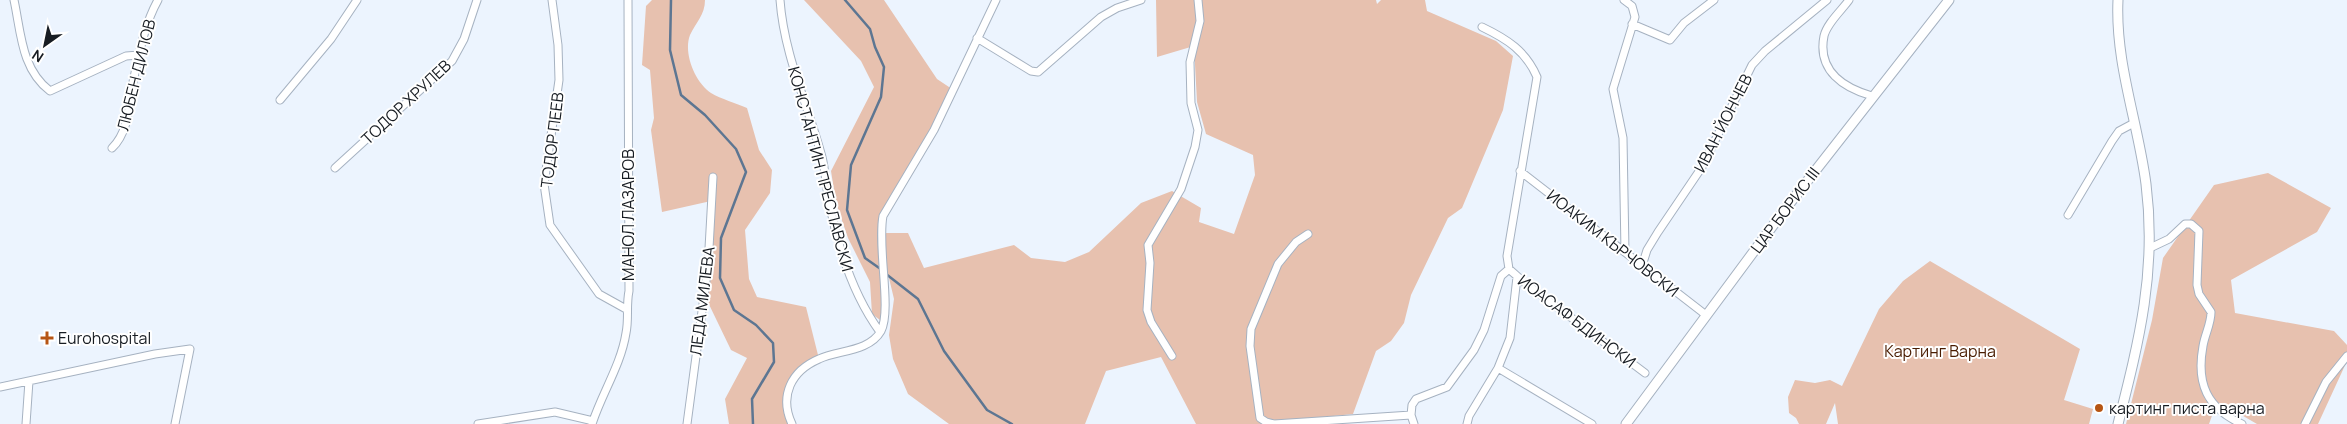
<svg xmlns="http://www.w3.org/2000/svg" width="2347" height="424" font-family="Manrope,sans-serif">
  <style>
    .green { fill: #e7c1af }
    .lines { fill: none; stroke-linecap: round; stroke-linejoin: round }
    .stream { stroke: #5d7692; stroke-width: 2.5 }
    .minor-casing { stroke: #a6b2c1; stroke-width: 9 }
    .tertiary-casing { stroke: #a6b2c1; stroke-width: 11 }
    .minor { stroke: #fff; stroke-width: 7 }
    .tertiary { stroke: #fff; stroke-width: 9 }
    .poi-dot { fill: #b65514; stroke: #fff; stroke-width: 2 }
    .labels { text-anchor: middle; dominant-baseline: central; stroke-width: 4; stroke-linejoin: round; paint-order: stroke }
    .street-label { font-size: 16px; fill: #171c22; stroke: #fff }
    .poi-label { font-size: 16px; fill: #171c22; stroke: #fff; text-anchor: start }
    .park-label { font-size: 16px; fill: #491c01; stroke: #fff }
  </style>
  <rect width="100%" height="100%" fill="#ecf4fe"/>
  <path class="green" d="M652,0H705C705,15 696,22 690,35C683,53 695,82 711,93C721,99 736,103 747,108L759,150L772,170L770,193L745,230L749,279L757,297L806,307L819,359L790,383V420L787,424H729L725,399L747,358L731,350L703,292L711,201L662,212L651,130L654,118L650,70L642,65L646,6Z
    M804,0H884L937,79L952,89L934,130L883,216L884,323L872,314L870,282L848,238L836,203L831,171L874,87L861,61Z
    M1156,0H1376L1377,4L1381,0H1425L1427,11L1496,41L1513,56L1503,110L1462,208L1448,218L1411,295L1404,323L1391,341L1376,351L1353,414L1294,420V424H1196L1161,357L1106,371L1085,424H949L908,394L893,359L889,335L894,299L884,257V233H908L924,268L1014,245L1031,258L1065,262L1089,252L1141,203L1172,191L1201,208L1199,222L1234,234L1255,175L1253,155L1206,134L1197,102L1194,46L1157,57Z
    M2268,173L2331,208L2317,232L2231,280L2235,313L2334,331L2347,345V361L2318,424H2257L2226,406L2215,407L2209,424H2126L2152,320L2163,258L2214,185Z
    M1930,261L2080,349L2064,400L2093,409L2089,424H1838L1835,403L1826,424H1799L1796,418L1789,413L1788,397L1795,380L1815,383L1830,380L1842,386L1879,309L1903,281Z"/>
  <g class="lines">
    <path class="stream" d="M671,0L670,50L681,95L705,115L736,149L746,172L721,238L720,278L734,310L756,325L773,343L774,362L752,399L753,424
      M845,0L870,29L875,47L884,67L881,97L851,165L847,210L865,258L882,270
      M886,274L918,299L944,351L987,410L1012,424"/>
    <g class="minor-casing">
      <path id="minor" d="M14,0C21,32 21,69 50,91L126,56L139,55
        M552,0L558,45L559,80L544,184L550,225L599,294L626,309
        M780,0C784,55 808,105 822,157C826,173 826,190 830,206C839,251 853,295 880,332
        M1624,0L1632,6L1635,17L1613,89L1623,138L1625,252
        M1849,0C1842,10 1827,23 1824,36C1817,71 1844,88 1872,96
        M1632,24L1670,40L1684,23L1714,0
        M1482,27C1507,39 1526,51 1537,77L1507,256L1509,269
        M977,38L1031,71L1038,72L1101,17L1117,8L1141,0
        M280,100L331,39L357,0
        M112,148C129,132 129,104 133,82C139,55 144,25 158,0
        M335,168L452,61L464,39L477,0
        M1520,171L1706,315
        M2068,215L2112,141L2119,131L2134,123
        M1308,234L1296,242L1278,264L1251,329L1250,346L1260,418L1266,422L1274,424L1411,415
        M2150,248L2169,239L2185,224H2191L2199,231L2197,285L2199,294L2211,312C2211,324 2205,334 2203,346C2196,384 2207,408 2242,424
        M1642,266L1647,250L1658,232L1702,167L1752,65L1765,51L1827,0
        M1509,269L1525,283L1645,373
        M1172,356L1151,322L1147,310L1150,263L1148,245L1181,189L1195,147L1198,130L1191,103L1190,62L1200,21L1198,0
        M1498,368L1592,424
        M0,387L155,354L190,349L175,424
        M26,424L29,381
        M478,424L555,412L593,421
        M592,424C602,393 621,365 626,333C629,319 626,305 629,291L628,0
        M687,424L708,266L713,177
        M792,424C779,396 791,371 819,359C838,350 869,352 881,331C892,309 877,247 883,216L934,130L996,0
        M1414,424L1411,415L1412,405L1416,399L1447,387L1474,350L1484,330L1501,276L1509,269
        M1467,424L1469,416L1498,368L1510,338L1517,277
        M2305,424L2326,382L2347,356"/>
    </g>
    <g class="tertiary-casing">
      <path id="tertiary" d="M1626,424L1783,212L1949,0
        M2118,424C2139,341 2157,271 2146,184C2138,122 2115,63 2118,0"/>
    </g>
    <use href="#minor" class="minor"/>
    <use href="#tertiary" class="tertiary"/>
  </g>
  <g class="poi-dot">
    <path d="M44.5 330.5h5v5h5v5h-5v5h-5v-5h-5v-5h5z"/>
    <circle cx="2099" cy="408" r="5"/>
  </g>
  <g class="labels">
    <g class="street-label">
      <text transform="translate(136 75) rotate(-76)">ЛЮБЕН ДИЛОВ</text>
      <text transform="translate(406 102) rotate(-43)">ТОДОР ХРУЛЕВ</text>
      <text transform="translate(1723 123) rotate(-63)">ИВАН ЙОНЧЕВ</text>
      <text transform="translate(552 140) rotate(-83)">ТОДОР ПЕЕВ</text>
      <text transform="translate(821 169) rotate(75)">КОНСТАНТИН ПРЕСЛАВСКИ</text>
      <text transform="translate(1785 210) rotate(-53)">ЦАР БОРИС III</text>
      <text transform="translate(628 215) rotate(-90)">МАНОЛ ЛАЗАРОВ</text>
      <text transform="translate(1613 243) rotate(38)">ИОАКИМ КЪРЧОВСКИ</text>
      <text transform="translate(702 301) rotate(-83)">ЛЕДА МИЛЕВА</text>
      <text transform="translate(1577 321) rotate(37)">ИОАСАФ БДИНСКИ</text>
    </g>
    <g class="poi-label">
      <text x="58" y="338">Eurohospital</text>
      <text x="2109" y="408">картинг писта варна</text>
    </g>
    <g class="park-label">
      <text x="1940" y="351">Картинг Варна</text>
    </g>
  </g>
  <g transform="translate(45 45) rotate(213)" stroke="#ffffff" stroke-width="4" paint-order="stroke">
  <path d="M0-4L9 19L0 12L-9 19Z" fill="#171c22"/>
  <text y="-8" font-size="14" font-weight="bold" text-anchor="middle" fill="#171c22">N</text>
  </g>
</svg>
